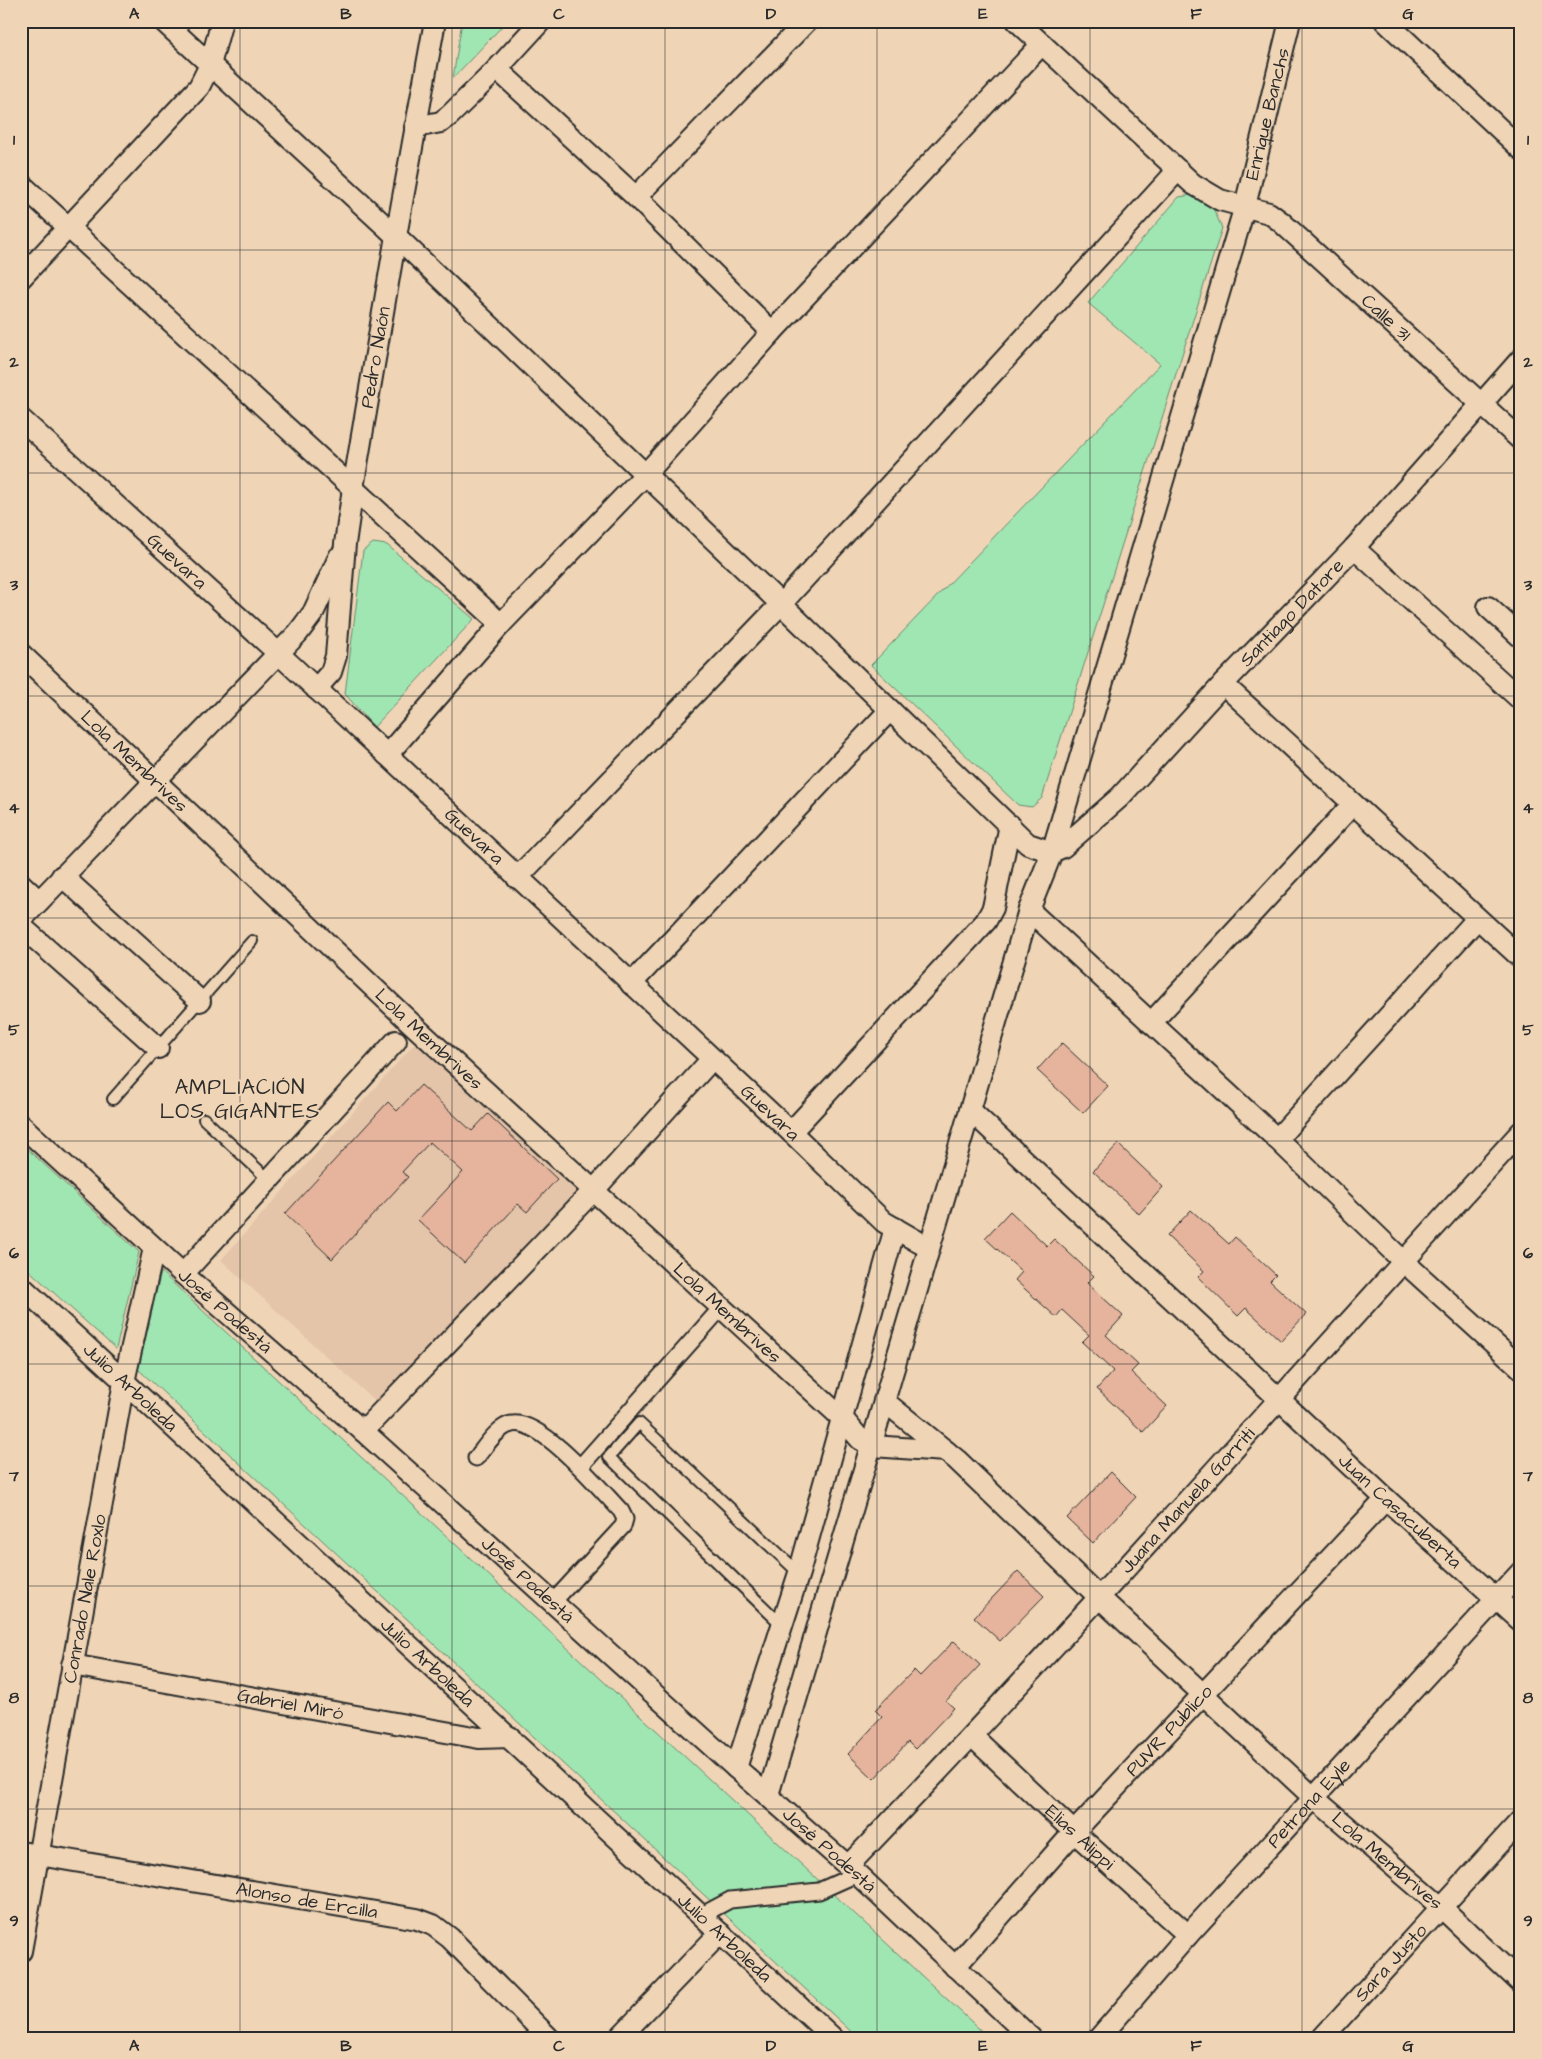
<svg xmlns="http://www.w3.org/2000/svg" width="1542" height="2059" font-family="'Architects Daughter',sans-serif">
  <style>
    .built { fill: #e4c5a9 }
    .green { fill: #a0e6b2; stroke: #66886e }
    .building { fill: #e6b49d; stroke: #2b2b2b }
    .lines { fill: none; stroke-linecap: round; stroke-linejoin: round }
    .service-casing { stroke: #2b2b2b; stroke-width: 14 }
    .pedestrian-casing { stroke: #2b2b2b; stroke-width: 19 }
    .minor-casing { stroke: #2b2b2b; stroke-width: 24 }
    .service { stroke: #efd5b6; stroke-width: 10 }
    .pedestrian { stroke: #efd5b6; stroke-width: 15 }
    .minor { stroke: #efd5b6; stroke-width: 20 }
    .grid { fill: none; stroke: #2b2b2b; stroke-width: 1; stroke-opacity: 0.55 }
    .labels { text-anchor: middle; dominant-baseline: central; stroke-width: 4; stroke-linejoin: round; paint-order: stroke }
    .street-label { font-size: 19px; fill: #2b2b2b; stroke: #efd5b6 }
    .quarter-label { font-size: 21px; letter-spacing: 1px; fill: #2b2b2b; stroke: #efd5b6 }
    .neatline { fill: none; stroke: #2b2b2b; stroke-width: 2 }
    .grid-label { font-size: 16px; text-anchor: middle; font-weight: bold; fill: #2b2b2b }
  </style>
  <rect width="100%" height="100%" fill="#efd5b6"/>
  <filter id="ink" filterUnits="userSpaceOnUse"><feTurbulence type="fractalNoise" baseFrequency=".02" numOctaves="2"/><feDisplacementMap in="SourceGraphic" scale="10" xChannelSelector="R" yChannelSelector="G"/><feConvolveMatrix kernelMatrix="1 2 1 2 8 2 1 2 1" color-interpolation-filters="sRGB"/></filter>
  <g filter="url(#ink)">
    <path class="built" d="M415,1043L581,1193L378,1404L221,1260Z"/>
    <path class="green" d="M462,21H507L453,78Z
      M1192,195L1213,208L1222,228L1042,798L1032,807L1018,805L871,665L1160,364L1088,303L1179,197Z
      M373,543L387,545L474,619L374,727L345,694L363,551Z
      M21,1143L139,1252L116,1349L21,1263Z
      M161,1272L989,2038H858L138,1369Z"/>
    <path class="building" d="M1062,1043L1108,1086L1083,1113L1037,1070Z
      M421,1085L472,1131L488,1114L557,1179L527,1212L518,1204L464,1263L418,1220L463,1172L430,1142L402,1172L408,1177L332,1259L285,1214L388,1102L397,1111Z
      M1118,1144L1163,1187L1139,1214L1093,1171Z
      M1191,1210L1229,1244L1235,1237L1276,1275L1270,1281L1306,1314L1281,1341L1246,1308L1238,1316L1198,1277L1204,1271L1167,1236Z
      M1010,1211L1047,1246L1054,1239L1094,1276L1087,1283L1123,1316L1106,1335L1138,1365L1131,1372L1167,1406L1143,1432L1097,1389L1113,1371L1082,1342L1089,1335L1062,1310L1056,1317L1015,1280L1022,1272L985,1238Z
      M1111,1472L1136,1497L1093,1543L1067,1518Z
      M1018,1571L1044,1596L1000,1641L974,1617Z
      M954,1641L980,1665L946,1701L954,1708L915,1749L908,1742L874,1779L848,1754L882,1717L875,1710L914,1670L920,1676Z"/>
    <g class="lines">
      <g class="service-casing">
        <path id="service" d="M113,1099L252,941
          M204,1119L269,1180
          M783,1626L609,1457L639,1423L799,1573"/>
      </g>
      <g class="pedestrian-casing">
        <path id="pedestrian" d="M476,1458C485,1447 498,1426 512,1424C541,1418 601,1490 621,1511L625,1519L623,1526L552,1603
          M580,1467L721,1308
          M702,1915L730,1900L819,1891L857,1874"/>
      </g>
      <g class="minor-casing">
        <g id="minor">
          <path d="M163,21L396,236L781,604L1028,844L1052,852"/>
          <path id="s1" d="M1017,21L1193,184L1220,200L1269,213L1280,221L1521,440"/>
          <path d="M1385,21L1521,149"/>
          <path d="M497,69L636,197L772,332"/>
          <path d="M415,127L441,122L450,115L497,69L541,21"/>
          <path d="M21,184L501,624"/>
          <path d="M636,197L807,21"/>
          <path d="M21,278L199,87L210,65L222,21"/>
          <path id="s2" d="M21,419L278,653L791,1132L884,1222L929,1248"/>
          <path d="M1354,548L1521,700"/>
          <path d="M1488,607L1521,637"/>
          <path id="s3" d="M21,654L412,1024L843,1419L860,1439L872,1446L946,1451"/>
          <path d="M1223,684L1521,958"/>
          <path id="s4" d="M316,689L331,672L336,656L345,544L353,488L396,236L435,21"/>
          <path d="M387,755L501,624L645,475L772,332L1042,44"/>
          <path id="s5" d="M1052,852L1063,847L1120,797L1223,684L1354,548L1521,359"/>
          <path d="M62,876L200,1001"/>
          <path d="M517,878L781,604L1178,170"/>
          <path d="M21,884L39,901"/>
          <path d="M1029,910L1277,1139L1403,1261L1521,1368"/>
          <path d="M21,920L298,633L313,613L339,557"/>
          <path d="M21,926L158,1048"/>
          <path d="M631,984L890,710"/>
          <path d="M1151,1023L1352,805"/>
          <path id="s6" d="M970,1110L1386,1499L1521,1621"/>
          <path id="s7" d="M21,1125L183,1274L363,1431L736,1768L857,1874L1031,2038"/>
          <path d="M791,1132L986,921L993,908L1010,825"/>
          <path d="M1277,1139L1477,919"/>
          <path d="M183,1274L396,1041"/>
          <path id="s8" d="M21,1286L833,2038"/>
          <path id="s9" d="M884,1401L957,1460L1099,1597L1314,1798L1441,1907L1521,1983"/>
          <path d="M363,1431L594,1190L711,1060"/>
          <path id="s10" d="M72,1665L479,1738L510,1737"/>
          <path id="s11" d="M972,1736L1074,1832L1188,1935"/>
          <path d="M736,1768L799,1573L895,1228"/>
          <path id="s12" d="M768,1795L1029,910L1052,852L1245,206L1290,21"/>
          <path id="s13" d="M21,1852L417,1919L433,1925L450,1938L549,2038"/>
          <path id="s14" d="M848,1866C1078,1626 1298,1377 1521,1132"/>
          <path id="s15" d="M21,1951L124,1382L154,1248"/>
          <path id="s16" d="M955,1967L1074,1832L1386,1499"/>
          <path d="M619,2038L720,1933"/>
          <path id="s17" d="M1099,2038L1188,1935L1521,1572"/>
          <path id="s18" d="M1322,2038L1521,1820"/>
        </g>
      </g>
      <use href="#service" class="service"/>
      <use href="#pedestrian" class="pedestrian"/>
      <use href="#minor" class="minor"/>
    </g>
  </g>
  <path class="grid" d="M240,21V2038M452,21V2038M665,21V2038M877,21V2038M1090,21V2038M1302,21V2038M21,250H1521M21,473H1521M21,696H1521M21,918H1521M21,1141H1521M21,1364H1521M21,1586H1521M21,1809H1521"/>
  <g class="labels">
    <g class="street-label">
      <text stroke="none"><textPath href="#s12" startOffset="1754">Enrique Banchs</textPath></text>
      <text stroke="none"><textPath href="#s1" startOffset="479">Calle 31</textPath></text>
      <text stroke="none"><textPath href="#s4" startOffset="341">Pedro Naón</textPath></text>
      <text stroke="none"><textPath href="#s2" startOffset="211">Guevara</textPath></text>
      <text stroke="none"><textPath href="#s5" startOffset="340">Santiago Datore</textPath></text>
      <text stroke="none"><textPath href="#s3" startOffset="156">Lola Membrives</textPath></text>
      <text stroke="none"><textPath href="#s2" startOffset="616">Guevara</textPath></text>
      <text stroke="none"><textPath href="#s3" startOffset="561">Lola Membrives</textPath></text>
      <text stroke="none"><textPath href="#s2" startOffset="1021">Guevara</textPath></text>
      <text stroke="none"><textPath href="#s7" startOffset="276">José Podestá</textPath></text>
      <text stroke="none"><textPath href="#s3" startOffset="966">Lola Membrives</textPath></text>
      <text stroke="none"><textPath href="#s8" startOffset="149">Julio Arboleda</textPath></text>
      <text stroke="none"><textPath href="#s14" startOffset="499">Juana Manuela Gorriti</textPath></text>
      <text stroke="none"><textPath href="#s6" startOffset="588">Juan Casacuberta</textPath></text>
      <text stroke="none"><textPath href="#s7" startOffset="681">José Podestá</textPath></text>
      <text stroke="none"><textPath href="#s15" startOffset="358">Conrado Nale Roxlo</textPath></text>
      <text stroke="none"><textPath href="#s8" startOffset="554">Julio Arboleda</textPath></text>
      <text stroke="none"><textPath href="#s10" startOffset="222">Gabriel Miró</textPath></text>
      <text stroke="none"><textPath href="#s16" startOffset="319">PUVR Publico</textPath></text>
      <text stroke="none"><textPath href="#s17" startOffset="315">Petrona Eyle</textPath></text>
      <text stroke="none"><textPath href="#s11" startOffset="148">Elias Alippi</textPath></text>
      <text stroke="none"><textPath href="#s7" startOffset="1086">José Podestá</textPath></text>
      <text stroke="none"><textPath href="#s9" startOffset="682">Lola Membrives</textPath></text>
      <text stroke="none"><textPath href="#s13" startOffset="290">Alonso de Ercilla</textPath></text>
      <text stroke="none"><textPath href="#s8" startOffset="959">Julio Arboleda</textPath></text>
      <text stroke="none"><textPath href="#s18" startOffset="102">Sara Justo</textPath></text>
    </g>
    <g class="quarter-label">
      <text x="240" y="1087">AMPLIACIÓN<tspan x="240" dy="24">LOS GIGANTES</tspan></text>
    </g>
  </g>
  <rect width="1542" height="2059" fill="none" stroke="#efd5b6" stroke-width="55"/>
  <rect x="28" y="28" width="1486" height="2004" class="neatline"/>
  <g class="grid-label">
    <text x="134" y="19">A</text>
    <text x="346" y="19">B</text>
    <text x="559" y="19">C</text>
    <text x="771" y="19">D</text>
    <text x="983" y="19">E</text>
    <text x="1196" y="19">F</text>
    <text x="1408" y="19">G</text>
    <text x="14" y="145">1</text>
    <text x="1528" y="145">1</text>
    <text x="14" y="367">2</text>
    <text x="1528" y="367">2</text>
    <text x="14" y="590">3</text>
    <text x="1528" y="590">3</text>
    <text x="14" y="813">4</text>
    <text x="1528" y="813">4</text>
    <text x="14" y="1035">5</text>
    <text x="1528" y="1035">5</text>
    <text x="14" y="1258">6</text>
    <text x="1528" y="1258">6</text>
    <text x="14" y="1481">7</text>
    <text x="1528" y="1481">7</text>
    <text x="14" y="1703">8</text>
    <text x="1528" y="1703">8</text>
    <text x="14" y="1926">9</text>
    <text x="1528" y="1926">9</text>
    <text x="134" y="2051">A</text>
    <text x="346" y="2051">B</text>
    <text x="559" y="2051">C</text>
    <text x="771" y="2051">D</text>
    <text x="983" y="2051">E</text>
    <text x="1196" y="2051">F</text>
    <text x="1408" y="2051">G</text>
  </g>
</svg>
